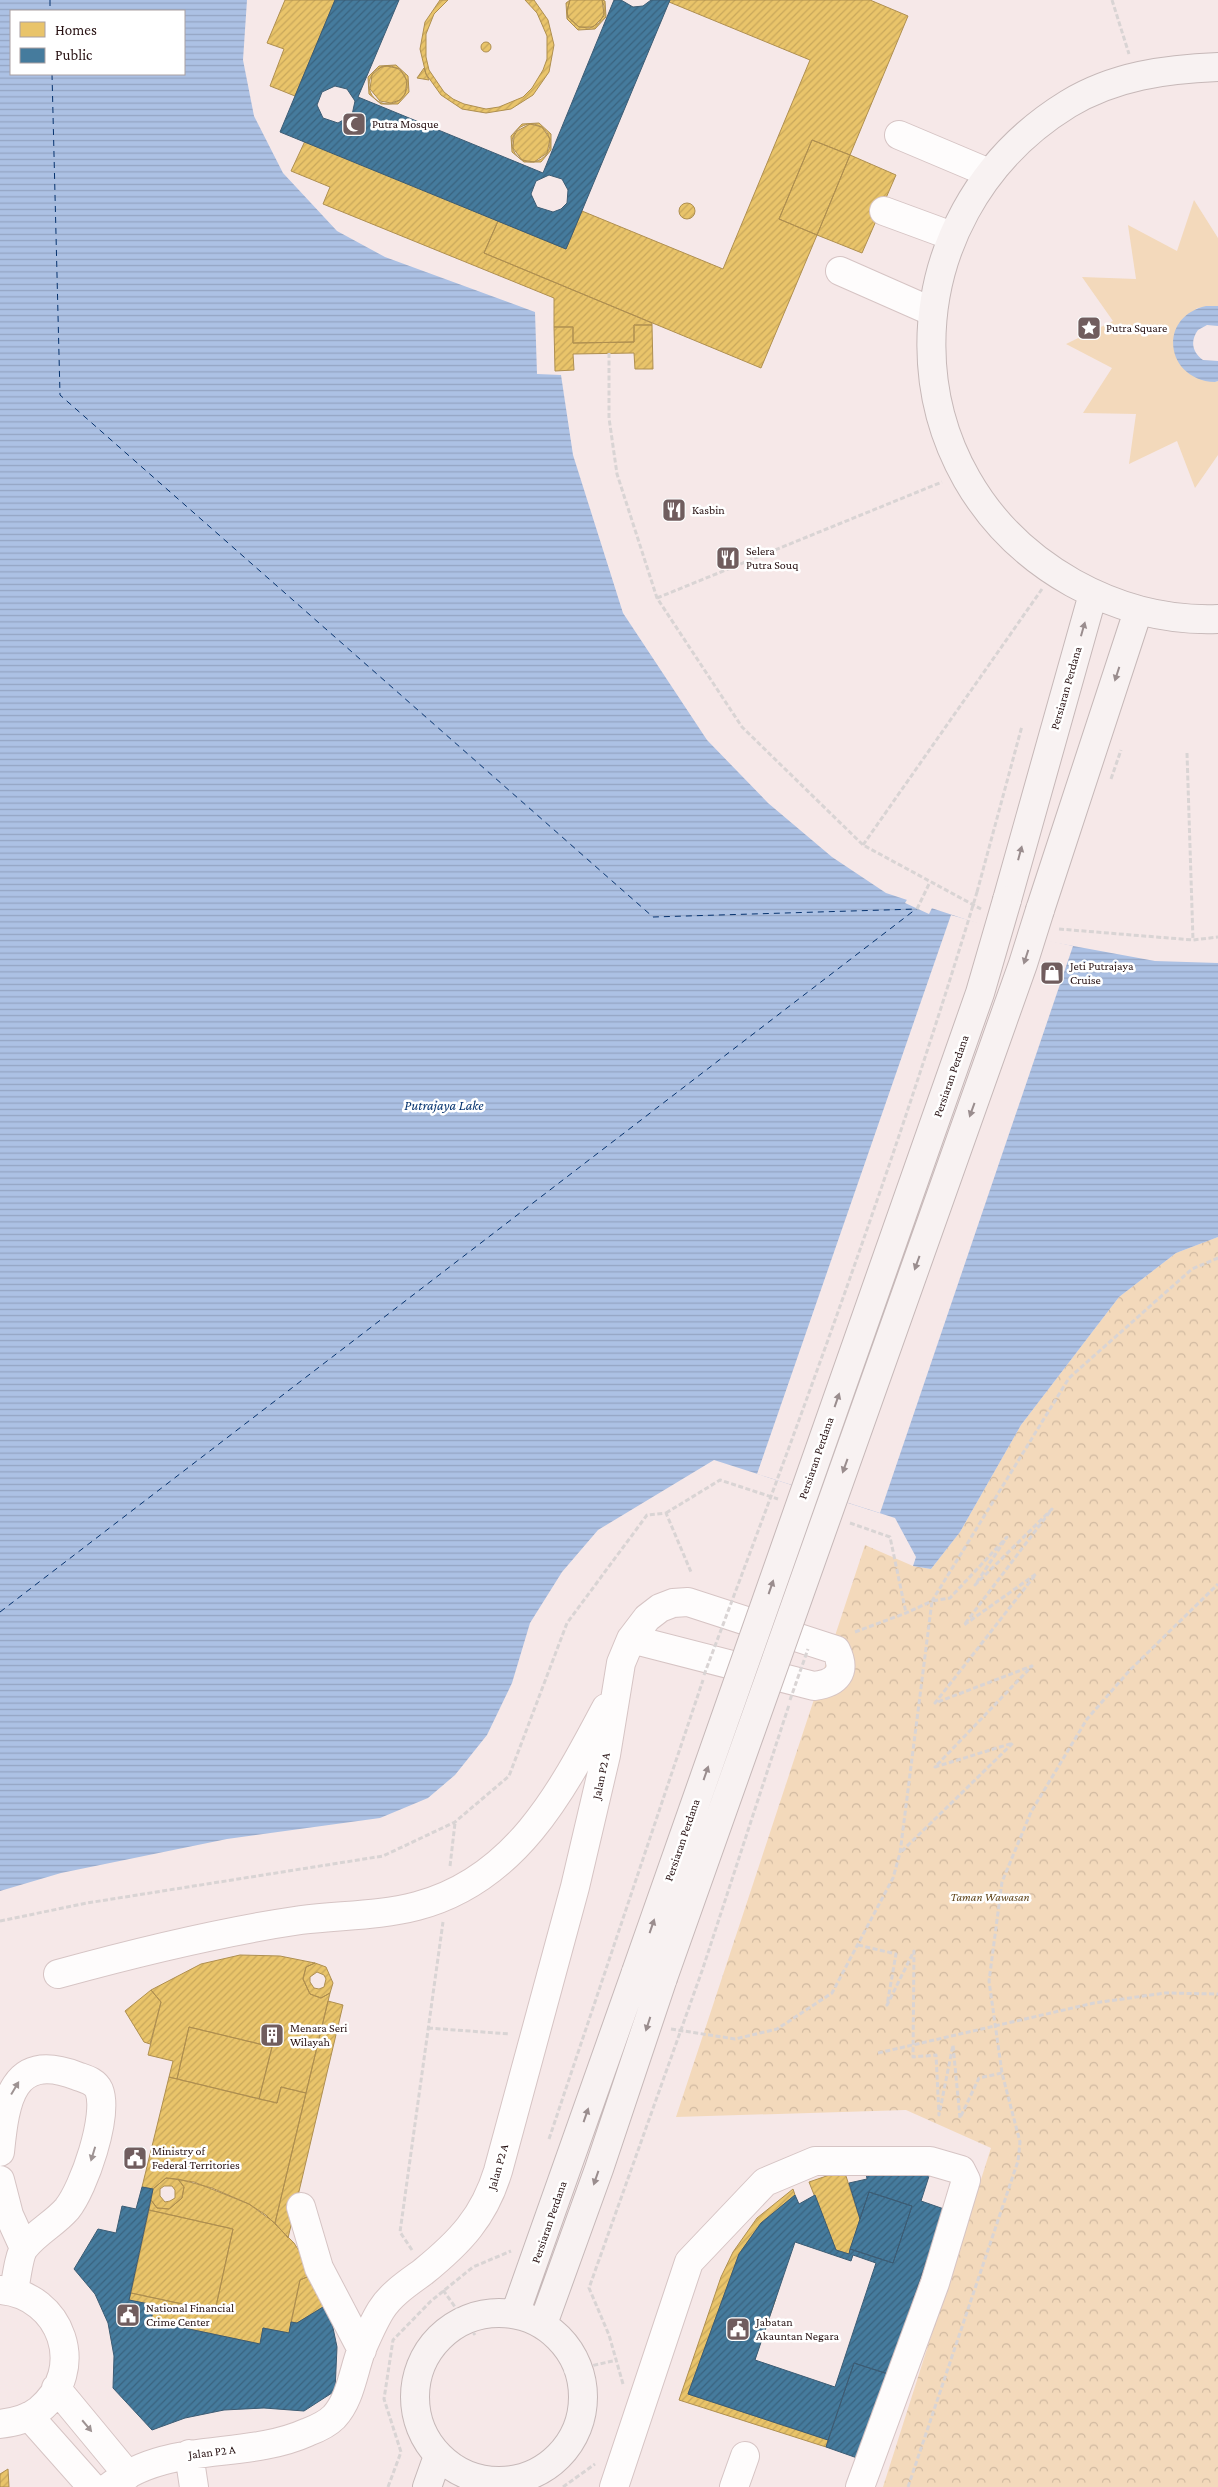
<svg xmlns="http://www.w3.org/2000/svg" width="1218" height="2487" font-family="'Crimson Pro',serif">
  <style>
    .grass { fill: #f3d9bb }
    .park { fill: url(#park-crowns) }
    .water { fill: url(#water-rules); fill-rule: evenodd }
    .pier { fill: #f6e8e8 }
    .homes { fill: url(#homes-hatch); stroke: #af8f50; fill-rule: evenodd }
    .public { fill: url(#public-hatch); stroke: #3c5c74; fill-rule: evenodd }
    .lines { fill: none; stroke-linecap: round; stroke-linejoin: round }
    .ferry { stroke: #06336f; stroke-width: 1; stroke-dasharray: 6 5; stroke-linecap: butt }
    .minor-casing { stroke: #d6c4c4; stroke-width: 30 }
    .major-casing { stroke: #c6b8b8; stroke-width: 30 }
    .path { stroke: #d9d4d4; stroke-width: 3; stroke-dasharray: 5 2.5; stroke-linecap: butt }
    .minor { stroke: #fefcfc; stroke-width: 28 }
    .major { stroke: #f8f2f2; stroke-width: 28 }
    .major-bridge-casing { stroke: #c6b8b8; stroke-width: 30; stroke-linecap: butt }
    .path-bridge { stroke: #d9d4d4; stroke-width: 3; stroke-dasharray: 5 2.5; stroke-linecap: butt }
    .major-bridge { stroke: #f8f2f2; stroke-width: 28 }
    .oneway { fill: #9a8d8e }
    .oneway2 { fill: #9e9393 }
    .labels { text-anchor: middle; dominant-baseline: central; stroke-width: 5; stroke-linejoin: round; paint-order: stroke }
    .poi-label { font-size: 12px; fill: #281213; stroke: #fff; text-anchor: start }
    .street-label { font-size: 12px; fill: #281213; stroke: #fff }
    .park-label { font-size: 12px; font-style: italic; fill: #61471d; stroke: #fff }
    .water-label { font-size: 14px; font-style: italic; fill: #06336f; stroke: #fff }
  </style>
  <defs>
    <pattern id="park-crowns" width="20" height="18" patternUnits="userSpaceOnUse" patternTransform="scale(1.25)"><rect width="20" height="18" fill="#f3d9bb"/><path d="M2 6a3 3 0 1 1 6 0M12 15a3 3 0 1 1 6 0" fill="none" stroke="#d0b9a0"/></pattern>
    <pattern id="water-rules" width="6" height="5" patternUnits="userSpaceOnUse" patternTransform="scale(1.25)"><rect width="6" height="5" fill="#acc1e4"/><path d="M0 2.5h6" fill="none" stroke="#94a5c3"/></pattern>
    <pattern id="homes-hatch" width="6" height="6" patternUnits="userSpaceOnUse" patternTransform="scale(1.25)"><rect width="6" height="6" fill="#e9c46a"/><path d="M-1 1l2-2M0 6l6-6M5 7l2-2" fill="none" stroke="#c8a75b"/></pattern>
    <pattern id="public-hatch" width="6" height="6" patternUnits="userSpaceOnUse" patternTransform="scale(1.25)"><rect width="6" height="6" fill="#457b9d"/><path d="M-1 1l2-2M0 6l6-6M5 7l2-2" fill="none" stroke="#3a637f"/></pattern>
  </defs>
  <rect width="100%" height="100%" fill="#f6e8e8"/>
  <path class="grass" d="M1194,200L1218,238V306L1197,308L1174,335L1215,382L1218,381V455L1195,488L1177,441L1129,464L1136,414L1083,413L1112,368L1066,344L1113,321L1082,277L1136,279L1128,225L1177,251Z"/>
  <path class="park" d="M1218,1237V2487H883L991,2148L906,2110L676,2117L865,1545L913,1566L931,1569L960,1532L1021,1425L1119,1297L1176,1253Z"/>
  <path class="water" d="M0,0H247L243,60L254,116L283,173L337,231L385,257L535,312L537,374L561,375L573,455L623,613L707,740L768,803L832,857L886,893L1013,935L1155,961L1218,963V1237L1176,1253L1119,1297L1021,1425L960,1532L931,1569L913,1566L916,1557L895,1518L714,1460L598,1530L562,1572L530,1623L512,1683L487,1735L455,1775L428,1798L380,1818L227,1839L61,1873L0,1891ZM11,11H184V74H11Z
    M1206,306H1218V326L1207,325L1198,330C1190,341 1192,352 1203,360L1218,361V381L1215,382C1165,380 1157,317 1206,306Z"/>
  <path class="pier" d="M908,898L933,906L929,914L905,903Z
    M951,915L1014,933L1073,946L880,1513L757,1474Z"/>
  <path class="homes" d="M285,0H335L295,96L270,86L284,49L267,43Z
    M440,0H448L434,14L426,34V57L429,70L444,92L453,99L464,104L486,109L499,107L523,97L532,88L543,70L547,59V36L537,13L525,0H534L548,20L554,45L549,72L533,95L511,109L486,113L462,109L441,95L426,74L420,49L425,22Z
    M570,0L567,11L568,17L579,27L590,28L599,23L604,14L602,0L605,1L606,17L595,29L578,30L567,19L566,3Z
    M602,0L604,6V16L593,27H579L568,17L567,11L570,0Z
    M669,0H870L908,16L850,155L812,140L779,219L817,235L761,368L484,253L498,221L566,249L582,211L723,269L810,60L669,2Z
    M481 47a5 5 0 1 1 10 0a5 5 0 1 1-10 0Z
    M396,65L408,76L409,92L398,104H381L369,94L368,77L379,66ZM387,66L400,69L407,81L405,94L400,100L391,103L380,101L370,89L372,75L381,67Z
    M369 85a19 19 0 1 1 38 0a19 19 0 1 1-38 0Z
    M424,68L426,74L429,80L417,78Z
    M539,123L551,134V150L541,162H524L512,152L511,136L522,124ZM530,124L542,127L550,139L547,153L534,162L522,160L513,148L514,136L517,131Z
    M512 143a19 19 0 1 1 38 0a19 19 0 1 1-38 0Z
    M812,140L850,155L817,235L779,219Z
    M305,141L498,221L484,253L652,323V325H634V342L573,343V327H554V298L323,204L330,187L291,171Z
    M850,155L896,175L862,253L817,235Z
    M679 211a8 8 0 1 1 16 0a8 8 0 1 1-16 0Z
    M634,325H652L653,369H635L634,353L573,354L574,370L555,371L554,327H573V343L634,342Z
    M240,1955L280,1956L315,1963L306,1967L303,1979L310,1994L321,1998L330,1993L306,2093L281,2087L277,2103L259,2099L272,2047L189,2027L177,2079L169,2077L173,2061L148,2055L161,2002L151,1990L201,1964Z
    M315,1963L326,1967L333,1983L330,1993L321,1998L310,1994L303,1979L306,1967ZM317,1972L324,1975L326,1979L324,1987L319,1989L314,1988L310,1982V1977Z
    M151,1990L161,2002L150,2044L144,2042L125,2011Z
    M328,2001L343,2005L288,2238L275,2223Z
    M189,2027L272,2047L259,2099L177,2079Z
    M169,2077L277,2103L281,2087L306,2093L275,2223L249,2204L194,2182L166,2178L153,2189L142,2187Z
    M844,2170L860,2219L849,2254L836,2250L809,2182Z
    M166,2178L178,2179L184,2187L182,2198L169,2209L157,2208L151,2200L153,2189ZM164,2186H172L175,2190V2198L170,2201L165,2202L160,2196V2189Z
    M178,2179L212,2188L249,2204L266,2215L294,2243L314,2274L300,2280L289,2333L263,2328L260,2344L151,2321L154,2305L129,2300L131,2293L215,2311L233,2229L149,2210L151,2200L157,2208L169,2209L182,2198L184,2187Z
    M793,2189L795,2195L761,2223L739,2254L688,2394L828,2440L826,2447L679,2400L721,2277L733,2252L757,2218Z
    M149,2210L233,2229L215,2311L131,2293Z
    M314,2274L328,2304L297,2323L291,2322L300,2280Z
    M747,2288L776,2298L745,2387L716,2377Z
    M8,2469L9,2487H0V2474Z"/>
  <path class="public" d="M335,0H399L358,97L543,173L614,0H621L633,7L643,6L651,0H670L566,249L280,132ZM335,86L347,89L355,101L352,115L338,123L323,118L317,105L322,92ZM549,175L562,179L568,190L567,203L561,209L553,212L537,207L531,194L536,181Z
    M865,2167L930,2173L921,2201L944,2209L888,2374L854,2363L828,2440L688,2394L739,2254L761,2223L795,2195L799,2204L815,2195L836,2250L849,2254L850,2249L893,2263L912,2206L869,2192L860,2219L849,2183L867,2179ZM795,2242L851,2261L853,2255L876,2263L835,2387L755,2360Z
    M142,2187L153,2189L129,2300L154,2305L151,2321L260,2344L263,2328L289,2333L291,2322L297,2323L328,2304L337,2347L335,2391L304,2411L264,2408L224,2410L185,2418L152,2430L113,2388L114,2356L108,2323L95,2294L74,2269L98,2229L116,2233L122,2206L136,2209Z
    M869,2192L912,2206L893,2263L850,2249Z
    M854,2363L888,2374L860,2459L826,2447Z"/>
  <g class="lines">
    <path class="ferry" d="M50,0V11
      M52,74L60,395L653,917L917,909
      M0,1612L916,909"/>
    <g class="minor-casing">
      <path id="minor" d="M899,135L989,173
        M884,211L952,236
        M840,271L933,312
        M58,1974C138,1952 219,1932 301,1920C340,1915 379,1916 417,1906C516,1880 562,1791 606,1708
        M0,2152C5,2101 12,2051 77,2076C85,2079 95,2081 99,2090C109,2115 84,2188 67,2209C55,2223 37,2232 25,2247C19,2254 16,2281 14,2291
        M0,2180L9,2215L24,2248
        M301,2207L319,2268L362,2350
        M0,2290C62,2295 88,2370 39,2410C28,2419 14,2422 0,2424
        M56,2388L128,2475
        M29,2416L92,2487
        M189,2454L194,2487
        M109,2487C167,2440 244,2461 308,2432C316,2429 328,2423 334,2417C350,2400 353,2373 361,2351C367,2337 373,2323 381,2310C391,2294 408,2283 423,2272C460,2242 484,2217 498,2171L575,1887L606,1755L621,1663L631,1639L647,1618L660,1608L673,1603L688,1602L836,1650C847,1672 837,1683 814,1686L631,1639
        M614,2487L689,2262L765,2182L815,2161H930L961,2170L966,2180L935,2283L860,2487
        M734,2487L745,2456"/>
    </g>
    <g class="major-casing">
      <path id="major" d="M1218,67C1166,69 1114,76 1068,104C886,216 884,477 1073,583C1118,608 1166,621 1218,619
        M1007,900L1093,594
        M1040,910L1138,611
        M415 2397a84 84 0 1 1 168 0a84 84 0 1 1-168 0Z
        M515,2314L636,1972
        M543,2324L599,2169L663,1978
        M427,2487L438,2456"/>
    </g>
    <path class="path" d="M1112,0L1129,54
      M609,353V418L617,474L657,598L742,727L863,845L981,909
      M657,598L942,482
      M1187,753L1193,940
      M1111,779L1121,750
      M863,845L1042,589
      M977,892L1022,726
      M917,909L930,882
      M1059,929L1193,940L1218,937
      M666,1513L720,1480L778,1499
      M850,1523L890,1537L906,1613
      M855,1632L906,1613L932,1601L1069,1378L1192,1269L1218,1258
      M450,1866L455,1823
      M0,1921L87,1903L383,1856L455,1822L509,1776L567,1623L647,1515L666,1513L691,1572
      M858,1945L896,1954L887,2005L914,1951L913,2057L936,2055L939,2115L953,2045L960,2118L979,2078L1002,2073
      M428,2028L510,2034
      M671,2029L735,2039L777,2029L832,1993L893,1878L900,1853L932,1601L950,1598L1007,1537L975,1585L1052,1509L964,1625L1036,1574L935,1703L1032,1666L935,1767L1013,1743L900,1853
      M878,2053L1094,2003L1165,1993L1218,1994
      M549,2139L703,1680
      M412,2250L400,2232L443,1922
      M443,2290L475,2335
      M564,2372L617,2360
      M623,2384L609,2335L589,2288L703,1968L789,1705
      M388,2487L401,2452L384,2399L393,2340L431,2301L473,2267L511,2251
      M563,2487L595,2464
      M908,2487L1018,2161L1020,2142L1002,2073L989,1981L1002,1882L1031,1812L1087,1719L1130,1670L1218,1584"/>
    <use href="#minor" class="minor"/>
    <use href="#major" class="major"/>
    <g class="major-bridge-casing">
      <path id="major-bridge" d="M636,1972L980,993L1007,900
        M663,1978L1023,964L1040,910"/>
    </g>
    <path class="path-bridge" d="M704,1675C802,1416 897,1157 977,892
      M790,1700L808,1649"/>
    <use href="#major-bridge" class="major-bridge"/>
  </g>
  <defs><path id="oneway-solid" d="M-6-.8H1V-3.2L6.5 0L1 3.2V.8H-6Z" transform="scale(1.25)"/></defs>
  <g class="oneway">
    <use href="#oneway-solid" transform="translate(1083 629) rotate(-74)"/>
    <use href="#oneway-solid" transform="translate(1117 674) rotate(108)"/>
    <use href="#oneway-solid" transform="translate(1020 853) rotate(-75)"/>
    <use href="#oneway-solid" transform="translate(1026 957) rotate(108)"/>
    <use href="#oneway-solid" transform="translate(972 1110) rotate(110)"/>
    <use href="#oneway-solid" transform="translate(917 1263) rotate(110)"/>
    <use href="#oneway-solid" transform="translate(837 1400) rotate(-71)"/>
    <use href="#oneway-solid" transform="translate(845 1466) rotate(110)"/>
    <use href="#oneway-solid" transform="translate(771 1587) rotate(-71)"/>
    <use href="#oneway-solid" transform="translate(706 1773) rotate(-71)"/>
    <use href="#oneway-solid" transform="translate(652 1926) rotate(-71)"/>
    <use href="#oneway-solid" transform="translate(648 2024) rotate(108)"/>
    <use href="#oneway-solid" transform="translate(586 2115) rotate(-71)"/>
    <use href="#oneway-solid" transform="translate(596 2178) rotate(109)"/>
  </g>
  <g class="oneway2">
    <use href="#oneway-solid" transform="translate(15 2088) rotate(-59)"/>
    <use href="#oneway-solid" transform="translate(93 2154) rotate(107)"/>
    <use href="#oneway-solid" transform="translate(87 2426) rotate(50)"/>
  </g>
  <defs>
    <g id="mosque-square" transform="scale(1.25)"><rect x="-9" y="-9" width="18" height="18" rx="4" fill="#705d5e" stroke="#fff"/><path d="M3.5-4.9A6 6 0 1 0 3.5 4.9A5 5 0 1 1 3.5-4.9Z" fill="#fff"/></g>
    <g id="sight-square" transform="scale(1.25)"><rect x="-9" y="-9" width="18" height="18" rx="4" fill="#705d5e" stroke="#fff"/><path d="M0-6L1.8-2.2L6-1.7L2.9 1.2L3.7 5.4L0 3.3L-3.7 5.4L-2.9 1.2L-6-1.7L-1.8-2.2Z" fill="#fff"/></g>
    <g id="restaurant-square" transform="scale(1.25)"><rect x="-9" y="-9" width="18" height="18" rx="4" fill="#705d5e" stroke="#fff"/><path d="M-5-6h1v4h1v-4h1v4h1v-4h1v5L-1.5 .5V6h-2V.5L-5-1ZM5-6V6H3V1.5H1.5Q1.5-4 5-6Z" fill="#fff"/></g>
    <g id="shop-square" transform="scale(1.25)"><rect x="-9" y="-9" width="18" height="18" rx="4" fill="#705d5e" stroke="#fff"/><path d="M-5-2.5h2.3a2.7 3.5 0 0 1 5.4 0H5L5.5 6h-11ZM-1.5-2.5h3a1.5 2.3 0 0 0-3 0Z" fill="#fff"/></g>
    <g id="building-square" transform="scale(1.25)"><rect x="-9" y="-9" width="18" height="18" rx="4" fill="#705d5e" stroke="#fff"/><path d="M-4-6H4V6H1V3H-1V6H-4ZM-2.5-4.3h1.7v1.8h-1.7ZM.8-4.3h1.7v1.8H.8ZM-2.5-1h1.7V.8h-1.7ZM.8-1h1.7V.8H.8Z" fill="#fff"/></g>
    <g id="civic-square" transform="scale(1.25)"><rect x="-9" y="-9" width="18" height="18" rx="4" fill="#705d5e" stroke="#fff"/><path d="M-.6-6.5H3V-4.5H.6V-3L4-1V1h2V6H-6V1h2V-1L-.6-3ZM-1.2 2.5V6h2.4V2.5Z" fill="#fff"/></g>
  </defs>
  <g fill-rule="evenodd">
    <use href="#mosque-square" x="354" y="124"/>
    <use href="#sight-square" x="1089" y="328"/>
    <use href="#restaurant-square" x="674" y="510"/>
    <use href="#restaurant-square" x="728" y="558"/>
    <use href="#shop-square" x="1052" y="973"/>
    <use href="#building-square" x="272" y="2035"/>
    <use href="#civic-square" x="135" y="2158"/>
    <use href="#civic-square" x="128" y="2315"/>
    <use href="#civic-square" x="738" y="2329"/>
  </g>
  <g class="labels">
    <g class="poi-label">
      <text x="372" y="124">Putra Mosque</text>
      <text x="1106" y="328">Putra Square</text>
      <text x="692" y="510">Kasbin</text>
      <text x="746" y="551">Selera<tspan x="746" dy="14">Putra Souq</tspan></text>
      <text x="1070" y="966">Jeti Putrajaya<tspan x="1070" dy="14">Cruise</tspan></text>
      <text x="290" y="2028">Menara Seri<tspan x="290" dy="14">Wilayah</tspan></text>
      <text x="152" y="2151">Ministry of<tspan x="152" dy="14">Federal Territories</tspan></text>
      <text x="146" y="2308">National Financial<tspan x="146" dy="14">Crime Center</tspan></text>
      <text x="756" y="2322">Jabatan<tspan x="756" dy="14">Akauntan Negara</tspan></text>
    </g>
    <g class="street-label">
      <text transform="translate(1066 688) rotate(-74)">Persiaran Perdana</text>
      <text transform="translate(951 1076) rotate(-71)">Persiaran Perdana</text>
      <text transform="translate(816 1458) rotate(-71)">Persiaran Perdana</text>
      <text transform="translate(601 1776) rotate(-78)">Jalan P2 A</text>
      <text transform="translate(682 1840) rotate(-71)">Persiaran Perdana</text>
      <text transform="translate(498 2167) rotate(-74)">Jalan P2 A</text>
      <text transform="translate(549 2222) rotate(-71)">Persiaran Perdana</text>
      <text transform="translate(212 2452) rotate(-7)">Jalan P2 A</text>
    </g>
    <g class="park-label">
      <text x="990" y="1897">Taman Wawasan</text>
    </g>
    <g class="water-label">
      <text x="444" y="1105">Putrajaya Lake</text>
    </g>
  </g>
  <rect x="10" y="10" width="175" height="65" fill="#ffffff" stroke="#a9a0a1"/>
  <rect x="20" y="22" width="25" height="15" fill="#e9c46a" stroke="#a9a0a1"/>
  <text x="55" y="35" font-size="15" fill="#281213">Homes</text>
  <rect x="20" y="48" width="25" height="15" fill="#457b9d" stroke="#a9a0a1"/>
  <text x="55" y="60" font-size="15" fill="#281213">Public</text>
</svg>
